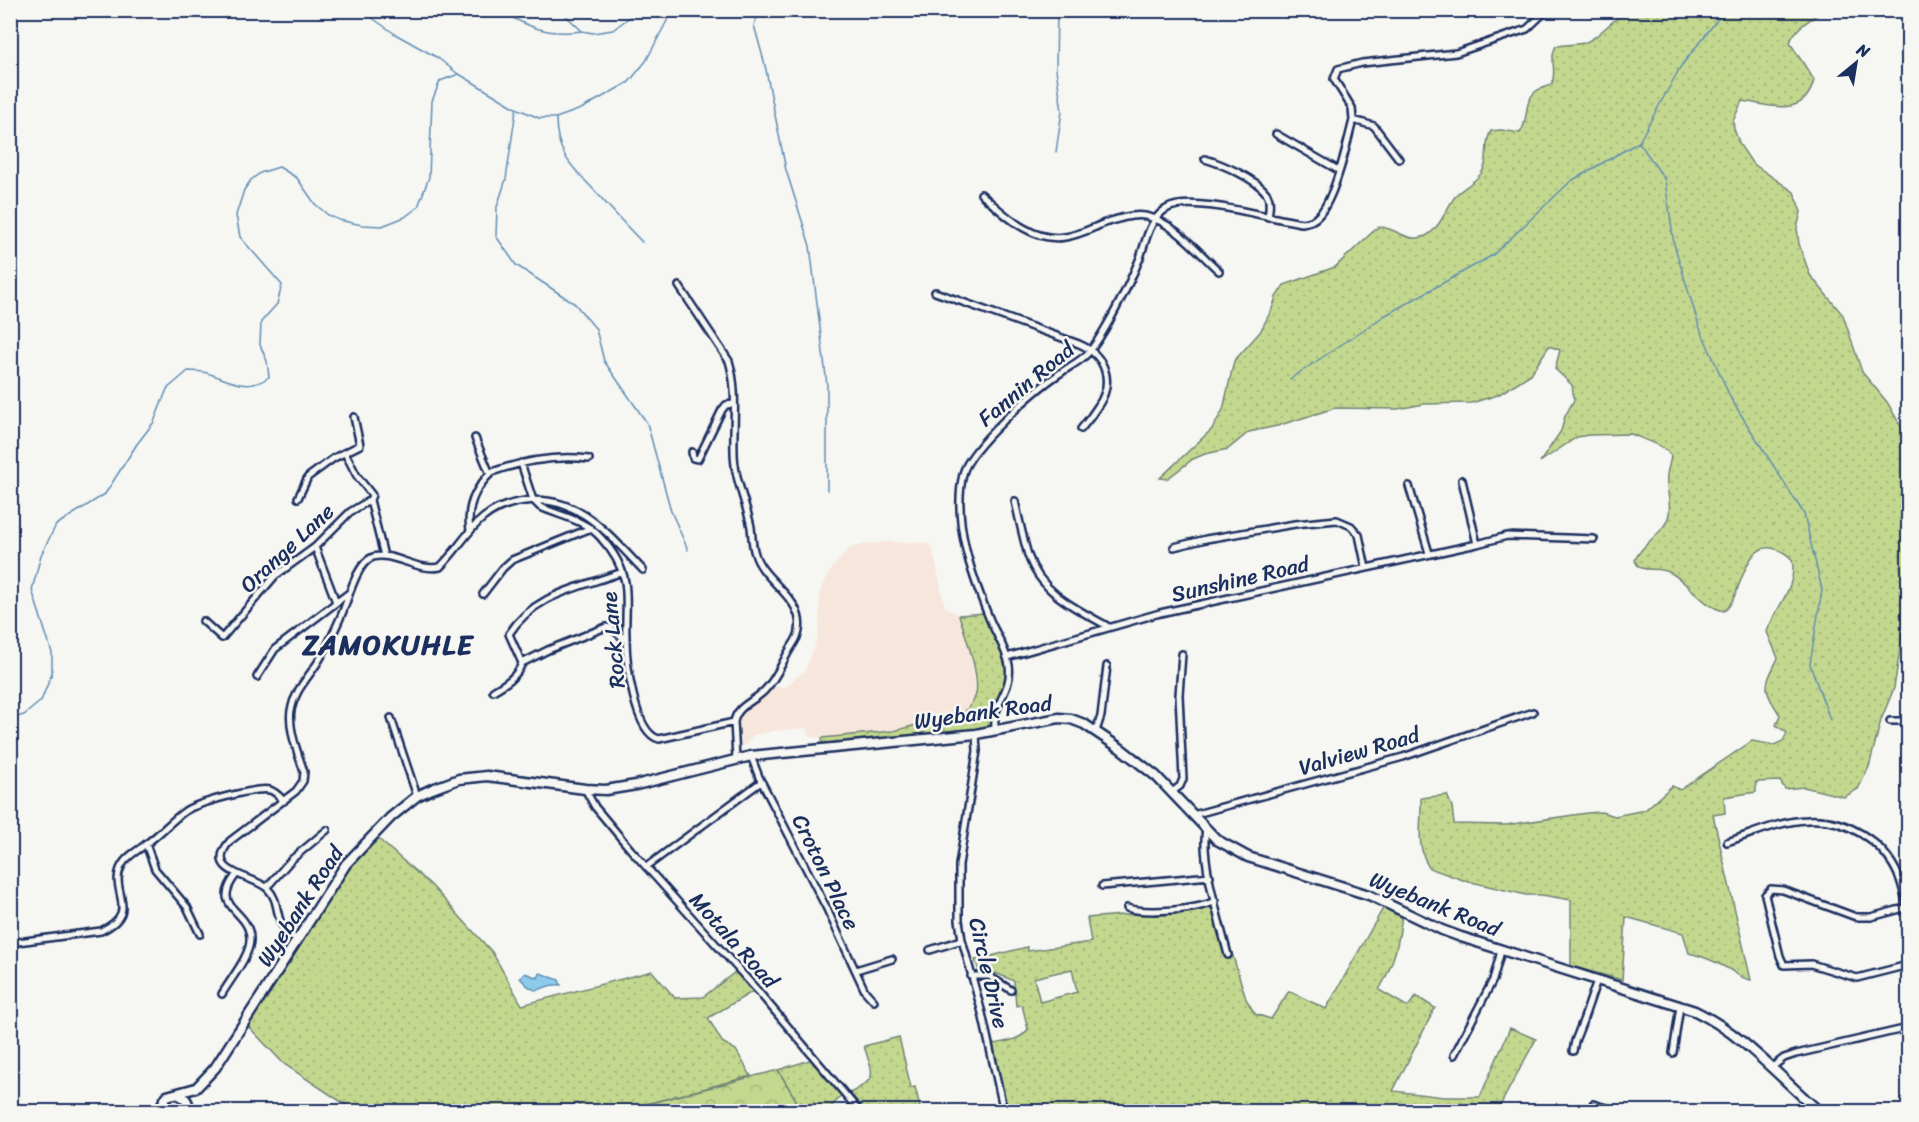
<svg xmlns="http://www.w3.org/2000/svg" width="1919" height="1122" font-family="Sriracha,sans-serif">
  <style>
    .built { fill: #f7e6dc }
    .grass { fill: url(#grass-dots); stroke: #6f8476; stroke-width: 1.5; fill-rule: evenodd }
    .forest { fill: url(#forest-crowns); stroke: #6f8476; stroke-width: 1.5 }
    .water { fill: #8dcbed; stroke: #5f8db4; stroke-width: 1.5 }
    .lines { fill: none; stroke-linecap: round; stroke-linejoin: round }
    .stream { stroke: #5f8db4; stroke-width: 1.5 }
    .street-casing { stroke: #1b2f5e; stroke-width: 10 }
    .secondary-casing { stroke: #1b2f5e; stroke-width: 13 }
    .street { stroke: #f6f6f2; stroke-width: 5 }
    .secondary { stroke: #f6f6f2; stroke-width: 8 }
    .labels { text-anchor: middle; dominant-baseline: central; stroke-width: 5; stroke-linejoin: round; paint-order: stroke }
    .street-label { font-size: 22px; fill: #1b2f5e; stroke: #f6f6f2 }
    .district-label { font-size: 28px; font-weight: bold; letter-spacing: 1.5px; fill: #1b2f5e; stroke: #f6f6f2 }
  </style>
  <defs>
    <pattern id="grass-dots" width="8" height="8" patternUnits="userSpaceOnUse" patternTransform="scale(1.5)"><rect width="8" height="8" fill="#c3d88e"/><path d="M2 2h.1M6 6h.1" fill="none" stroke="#a7ba7d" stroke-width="1.8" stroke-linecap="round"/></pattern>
    <pattern id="forest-crowns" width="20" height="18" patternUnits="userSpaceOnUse" patternTransform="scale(1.5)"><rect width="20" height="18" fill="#c3d88e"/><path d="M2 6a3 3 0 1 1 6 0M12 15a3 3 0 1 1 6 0" fill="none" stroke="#a7ba7d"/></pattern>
  </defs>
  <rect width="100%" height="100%" fill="#f6f6f2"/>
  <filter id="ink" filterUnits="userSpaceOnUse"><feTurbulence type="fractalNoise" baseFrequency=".0167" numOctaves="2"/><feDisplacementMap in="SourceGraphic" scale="12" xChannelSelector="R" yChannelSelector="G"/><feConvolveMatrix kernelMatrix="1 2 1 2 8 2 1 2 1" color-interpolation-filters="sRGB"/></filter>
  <g filter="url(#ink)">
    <path class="built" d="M889,542L926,543L932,547L945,607L959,615L971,656L977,695L964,713L893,731L848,737H810L806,728L779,730L753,735L745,746L737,748L738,713L776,687H785L805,671L815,646L819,629L820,590L833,567L850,548L867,544Z"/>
    <path class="grass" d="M1625,11H1823C1811,19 1794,28 1790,43L1814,80C1805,119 1771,105 1742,101L1733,121L1734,129L1740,145L1752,163L1794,192L1801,212L1797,228L1799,244L1810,275L1843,315L1862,372L1887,402L1903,430L1908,475V507L1903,517L1908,525V616L1903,630L1894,688L1881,720L1869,767L1858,789L1844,797L1804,787L1785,789L1780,781L1756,782V792L1724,797L1725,813L1713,815L1751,980C1738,978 1736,972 1725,967C1714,961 1702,956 1689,953L1683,933L1626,917L1622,980L1571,966V900L1542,895H1526L1463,880L1429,868C1415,843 1422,825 1421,798L1447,795L1452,807L1454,824L1506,825L1587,813L1601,812L1615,816L1645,810L1672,786L1680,790L1752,741L1774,745L1783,741L1787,733L1776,725L1780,715C1762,687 1764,687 1778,658L1767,632C1775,608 1798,587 1792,560C1788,554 1780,550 1772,548C1742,543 1741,601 1724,611C1703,607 1689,583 1671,573C1656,564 1640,576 1635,560C1642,543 1663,534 1668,518C1673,505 1665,488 1667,475C1668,468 1670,463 1671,456L1666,450L1658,445L1631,434L1589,435L1577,437L1540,462L1561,431L1565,416L1574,400L1572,385L1555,369L1560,350L1549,346L1531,374L1498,395L1471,403L1424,404L1398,409L1335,408L1277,426L1249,432L1228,449L1205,454L1193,459L1167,479L1160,478L1212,429L1223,410L1234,361L1260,332L1272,309L1276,297L1284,285L1335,267L1378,227C1393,226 1404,240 1418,238C1439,236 1445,208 1457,194C1464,187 1477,181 1482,172C1490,160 1483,143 1491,131L1501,130L1520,133C1529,121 1523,103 1535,92C1540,87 1547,88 1552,84C1557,70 1549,58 1556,46L1585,43L1595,37Z
      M986,613L1006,657L1009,674L995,714V731L823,749L822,738L893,731L964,713C968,708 975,700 976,694C980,675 965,634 959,615Z
      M374,835L431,885L492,952L522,1005L652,971L675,998L703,997L739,969L757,989L708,1018L722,1042L736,1050L751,1076L620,1111H603L596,1109L592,1111H583L577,1103L556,1112L355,1111L284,1064L245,1023L338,878Z
      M1386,903L1402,911C1400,940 1394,964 1379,990L1408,1007L1416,996L1435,1008L1393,1091L1444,1097H1480L1510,1028L1536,1039L1497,1111H1005L989,1045C1002,1042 1021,1041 1028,1029L1022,1005L1016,1006L1014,981L991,971H979L975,960L1027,947L1028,951L1091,942L1087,918L1218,907L1246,999L1255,1014L1271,1019L1289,991L1326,1009ZM1072,969L1077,992L1040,1002L1034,978Z
      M899,1037L911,1088L915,1087L921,1111H865L850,1093C879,1078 873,1075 864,1046Z
      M816,1058L845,1092L827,1111H799L796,1100L778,1070Z"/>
    <path class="forest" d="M778,1070L796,1100L799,1111H620Z"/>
    <path class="water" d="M525,973L538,978L540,973L559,980L561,985C539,982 541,1002 520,978Z"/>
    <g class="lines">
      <path class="stream" d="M361,10L395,34L438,58L458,74
        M498,10C528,27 547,36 582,31
        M560,10L582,31L593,33L613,30L636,12
        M630,10L636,12L638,10
        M760,10L754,25L765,65L786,170L810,246L827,385V490
        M516,110L506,179L497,207L496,236L516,265L575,304L596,329L604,361L647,423L671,511L688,550
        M556,119C556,153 572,167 594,190C610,208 625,225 642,242
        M1639,142L1665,180L1674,244L1699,326L1731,399L1804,514L1822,590L1810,664L1830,720
        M1056,152L1062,111L1056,69L1057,10
        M1290,379L1384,316L1493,255L1571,181L1639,142L1681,66L1725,10
        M10,719L24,715L41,701L52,673V653L32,590L41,555L56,525L105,494L137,444L154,422L167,389L188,371C194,371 201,371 207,373C230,380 246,393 269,377L267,361L260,345L261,322L277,304L282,285L240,237L236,215L244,190L251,180L260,173L279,167L297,178L315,204L328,215L339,220L362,225L382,226L405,217L418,207L429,177L432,101L440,81L459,74L516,108L539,118H556L581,109L629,82L646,61L670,15L675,10"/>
      <g class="street-casing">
        <path id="street" d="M1353,120L1374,126L1399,159
          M1276,134L1338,170
          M1205,159C1222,164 1257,179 1267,194C1271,201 1269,210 1268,217
          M981,194C1004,214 1032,243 1065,237C1079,235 1092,228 1105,223C1117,219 1132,214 1145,216C1173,221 1199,253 1219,271
          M679,286L729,361C738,390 733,421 734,452C734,478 746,502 751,527C752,536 752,546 755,554C763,582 805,598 799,631C798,639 792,645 789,651C781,665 776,679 765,690C754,702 737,705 734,722
          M935,292L1079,344C1105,355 1115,381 1098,406C1093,414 1087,422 1081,429
          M475,438L490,474
          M692,452L693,458L698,459L722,410L726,405L734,404
          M521,463L533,500L540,507C561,516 586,520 601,538C612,550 622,566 625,582C628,601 625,619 626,638C626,661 634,733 659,739L734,722L736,758
          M1409,486L1429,553
          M298,498L308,477L334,458L360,445L354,417
          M370,500L384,556
          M1015,501C1019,519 1023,538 1028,555C1041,594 1077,609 1109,627
          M470,530C466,506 475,488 492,472C523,461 557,455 589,459
          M1477,544L1507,536L1594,539
          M315,547L336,602
          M1174,547L1206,539L1295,524L1337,520L1351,526L1359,535L1366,568
          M483,594L503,568L512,560L591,528
          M203,621L222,638L275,576L315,547L350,512L370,500L372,495L357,476L345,453
          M1007,657L1160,613L1477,544L1462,480
          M522,663L548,650L606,627L611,628L626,640
          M257,677L275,649L349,593
          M493,691C505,684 517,677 522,663L509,634C535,593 580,588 622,572
          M391,718L417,796
          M1890,721H1908
          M995,730C995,724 994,718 996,712C1001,696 1012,684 1009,665C1006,649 996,634 990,620C972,576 952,522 963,474C969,448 1035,390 1059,374C1067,368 1077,363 1085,356C1096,347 1114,313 1121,299C1128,286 1134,272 1140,258C1146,240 1150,217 1168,208C1193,195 1272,219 1302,223C1309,222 1314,221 1319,215C1335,198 1347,144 1353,120L1352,108L1334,79L1338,69L1362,63L1456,53L1527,29L1547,10
          M1096,731L1101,716L1107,666
          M976,734L977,751L959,865V920L962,940L982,1013L1004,1112
          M751,756L759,777L826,907L865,991L874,1001
          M585,789L595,807L631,850L757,990L860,1112
          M1172,792L1180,786L1183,779L1179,695L1182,654
          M1193,815L1403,757L1533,712
          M1206,829C1200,859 1220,923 1228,955
          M1727,842C1752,834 1780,821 1807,820C1845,817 1884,841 1899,877C1903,887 1905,898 1908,908
          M146,844L155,869L187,907L200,934
          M646,867L761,782
          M1102,886L1210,876
          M267,887L291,860L327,830
          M1908,907L1871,917H1856L1783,890L1771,889L1765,895L1780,956L1784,965L1811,964L1857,978L1908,965
          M1127,908C1146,914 1198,910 1215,901
          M298,941C292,936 285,930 281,923C276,912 278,899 268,889C255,875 202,874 230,841L296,791L303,781L304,772C298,753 288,730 291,710C295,690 308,678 318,662C327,648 334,632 341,616C348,601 356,563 373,557C393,551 417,572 440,567C456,552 466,532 483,518C495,508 509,503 525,501C579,494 610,536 643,570
          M10,943L101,931C143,911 107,891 122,865C127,855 138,851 146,844C160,834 171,821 185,811C197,803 256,787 270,790C276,792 279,796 284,801
          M930,950L962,940
          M856,970L892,959
          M971,976H989L1011,990
          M222,994C230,980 250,956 250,940C251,909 209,910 236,875
          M1573,1051L1575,1041L1584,1018L1597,980
          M1673,1053L1680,1006
          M1454,1055L1493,980L1501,951
          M1771,1068L1784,1058L1796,1054L1908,1028
          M1593,1104L1619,1112"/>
      </g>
      <g class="secondary-casing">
        <path id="secondary" d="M176,1094C185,1096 190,1102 188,1112
          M163,1112L162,1104L167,1096L196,1088L215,1068L346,864L391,817L417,796L432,789L459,779L487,776L585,789L606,790L636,785L751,756L976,734L1059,718L1071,719L1084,724L1120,748L1156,776L1217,840L1248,857L1369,895L1442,930L1461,937L1695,1011C1743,1034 1780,1078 1820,1112"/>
      </g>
      <use href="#street" class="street"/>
      <use href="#secondary" class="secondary"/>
    </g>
  </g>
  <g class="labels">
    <g class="street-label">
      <text transform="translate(1026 384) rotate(-40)">Fannin Road</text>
      <text transform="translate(287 548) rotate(-43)">Orange Lane</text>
      <text transform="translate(1240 579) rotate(-13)">Sunshine Road</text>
      <text transform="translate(613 640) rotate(-95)">Rock Lane</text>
      <text transform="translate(983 712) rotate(-8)">Wyebank Road</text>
      <text transform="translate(1359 751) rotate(-16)">Valview Road</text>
      <text transform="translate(826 872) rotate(64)">Croton Place</text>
      <text transform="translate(1435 904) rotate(22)">Wyebank Road</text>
      <text transform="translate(300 906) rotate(-57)">Wyebank Road</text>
      <text transform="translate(734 940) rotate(48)">Motala Road</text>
      <text transform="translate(989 973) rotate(77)">Circle Drive</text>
    </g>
    <g class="district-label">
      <text x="388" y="644">ZAMOKUHLE</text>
    </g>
  </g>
  <rect width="1919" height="1122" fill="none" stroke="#f6f6f2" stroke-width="36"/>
  <rect x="18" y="18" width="1883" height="1086" fill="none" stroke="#1b2f5e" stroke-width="2" filter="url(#ink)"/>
  <g transform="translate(1856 63) rotate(30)" stroke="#f6f6f2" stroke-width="4.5" paint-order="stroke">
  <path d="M0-4.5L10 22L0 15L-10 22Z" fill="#1b2f5e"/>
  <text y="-9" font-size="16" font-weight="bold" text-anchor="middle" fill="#1b2f5e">N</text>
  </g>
</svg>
